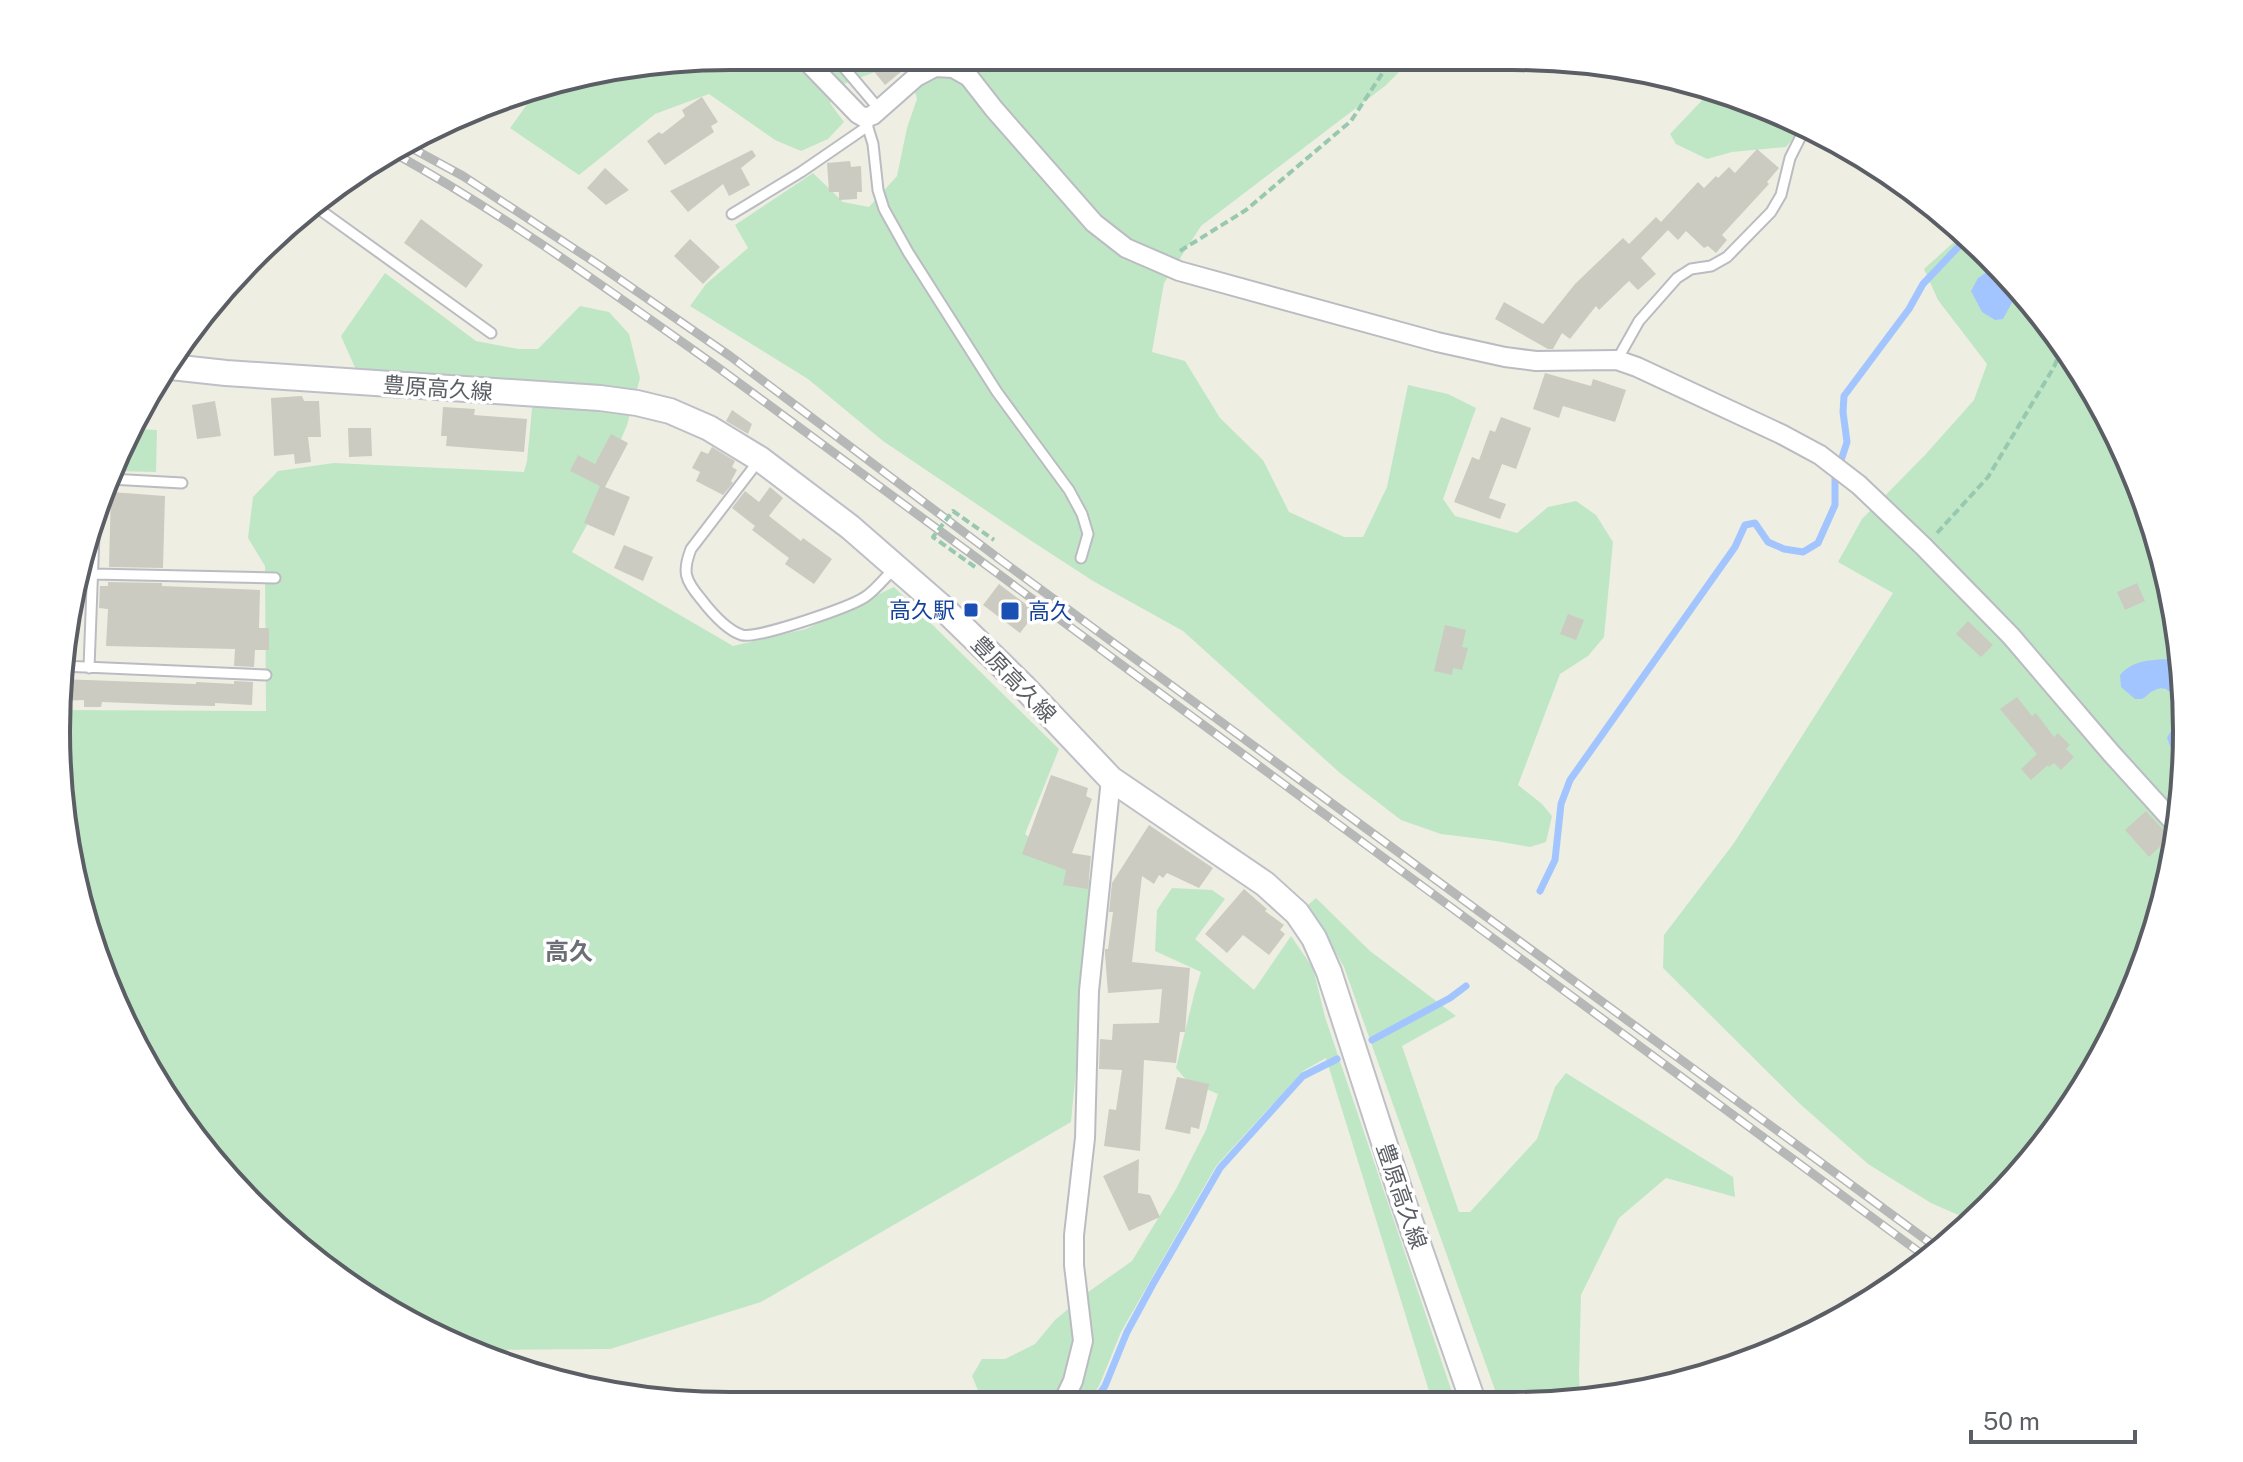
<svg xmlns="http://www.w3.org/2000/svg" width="2243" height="1462" font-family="'Public Sans','Noto Sans JP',sans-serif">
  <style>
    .green { fill: #bfe7c6 }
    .water { fill: #a3c5ff }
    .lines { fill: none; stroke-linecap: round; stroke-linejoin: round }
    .stream { stroke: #a3c5ff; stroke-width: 7 }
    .building { fill: #cbcbc2 }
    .service-casing { stroke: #bbbcc2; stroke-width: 13 }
    .minor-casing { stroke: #bbbcc2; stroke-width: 22 }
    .secondary-casing { stroke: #bebfc7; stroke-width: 28 }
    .path { stroke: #98c8af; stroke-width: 4; stroke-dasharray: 8 4; stroke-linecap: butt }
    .service { stroke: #fff; stroke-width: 9 }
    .minor { stroke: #fff; stroke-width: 18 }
    .secondary { stroke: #fff; stroke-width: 24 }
    .rail-casing { stroke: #b6b7b7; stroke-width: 9 }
    .rail { stroke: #fff; stroke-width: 6; stroke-dasharray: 18; stroke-linecap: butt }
    .path-bridge { stroke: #98c8af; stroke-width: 4; stroke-dasharray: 8 4; stroke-linecap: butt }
    .transit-dot { fill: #1a4fb4; stroke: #fff; stroke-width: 3 }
    .labels { text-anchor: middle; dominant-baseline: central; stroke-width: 7; stroke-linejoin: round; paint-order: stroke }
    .street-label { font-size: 22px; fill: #5b5e64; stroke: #fff }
    .transit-label { font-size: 22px; fill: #164399; stroke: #fff; text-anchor: end }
    .neighbourhood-label { font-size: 24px; font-weight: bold; fill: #6c6f76; stroke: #fff }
    .rim { fill: none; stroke: #5b5e64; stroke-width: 4 }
  </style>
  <rect width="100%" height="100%" fill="#eeeee3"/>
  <path class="green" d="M731,56L1410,61L1385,86L1201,226L1164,283L1152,352L1185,361L1220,418L1263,460L1289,512L1344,537H1363L1387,487L1408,385L1448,394L1476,408L1443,499L1455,516L1517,533L1548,507L1576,501L1596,515L1613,542L1604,637L1588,656L1560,674L1518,785L1542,804L1552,816L1546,842L1530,847L1490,840L1441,834L1401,820L1340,773L1183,631L1093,581L1030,540L883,441L808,379L690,306L706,284L748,248L735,225L813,173L843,202L869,207L897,176L907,128L917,99L908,67L875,72L841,85L830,103L844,122L828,139L801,151L775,140L709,94L655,114L579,175L510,128L539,88Z
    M1708,94L1804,124L1786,147L1732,152L1707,159L1676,144L1670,134Z
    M1965,232L1996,265L1978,278L2017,293L2019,290L2047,320L2117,432L2164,556L2182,667L2169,659L2150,694L2154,689C2194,685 2178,729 2172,751L2183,765L2181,819L2151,948L2097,1068L2020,1176L1972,1221L1931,1203L1868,1164L1799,1103L1663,968L1664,935L1734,843L1893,593L1838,562L1862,519L1925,455L1974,400L1987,364L1938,300L1924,269Z
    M385,273L476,341L518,349H538L580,306L609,312L629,334L640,378L627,425L605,478L598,505L572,552L733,646L806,629L894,587L1059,749L1025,834L1094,883L1071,1122L761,1302L610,1349L482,1350L479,1356L472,1354L286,1239L170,1106L79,905L60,710L266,711L265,566L248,538L253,497L278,471L334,463L524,472L527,461L534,388L357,372L341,336Z
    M137,429L157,430L156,472L115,471Z
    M1172,888L1212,890L1225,899L1195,939L1254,990L1291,936L1313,968L1325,1017L1456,1404H1433L1326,1058L1303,1071L1216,1166L1121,1332L1099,1386L1088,1402H983L972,1376L982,1359H1005L1035,1344L1055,1320L1091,1290L1132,1261L1176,1189L1206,1130L1218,1094L1187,1081L1176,1068L1195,991L1201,972L1155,951L1157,910Z
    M1316,898L1370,951L1456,1016L1402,1046L1459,1212H1470L1537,1139L1555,1087L1566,1073L1733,1177L1735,1197L1666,1178L1619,1218L1581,1295L1579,1373L1580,1401L1556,1405L1500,1404L1344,967L1308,905Z"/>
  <path class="water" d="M1996,265L2019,290L2003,319L1995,320L1982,312L1971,291L1978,278Z
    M2169,659L2182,667L2186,686L2183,765L2172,751L2167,738L2182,711C2178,699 2168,682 2153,691C2149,693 2146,697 2142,699H2135L2121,687L2120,675C2133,660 2151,660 2169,659Z"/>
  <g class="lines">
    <path class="stream" d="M1540,891L1555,860L1561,804L1570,780L1735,547L1745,525L1755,523L1768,542L1784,549L1803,552L1818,543L1835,505V479L1847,442L1843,412L1844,396L1909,309L1923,284L1960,245L1971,239
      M1372,1040L1450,998L1466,986
      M1094,1402L1105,1386L1127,1332L1153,1284L1220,1168L1303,1076L1337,1059"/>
  </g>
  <path class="building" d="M887,57H919L885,85L872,69Z
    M702,97L718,122L711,126L714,132L665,165L647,141L659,132L662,134L685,116L682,110Z
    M1757,149L1779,168L1767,182L1769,184L1722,235L1727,240L1716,253L1708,246L1704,248L1686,231L1678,240L1668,230L1641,258L1656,274L1638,290L1629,281L1599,310L1596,306L1570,339L1562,333L1553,349H1548L1495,319L1504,302L1543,324L1575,284L1623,238L1629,244L1656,217L1661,222L1698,182L1704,188L1716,176L1718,178L1729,167L1735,173Z
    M752,150L756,156L741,168L750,185L729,196L723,184L688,212L670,191Z
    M850,161L851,167L861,166L862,192H857V199L839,200V192H829L827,163Z
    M605,168L629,190L606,205L587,188Z
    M421,219L483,265L466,288L404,243Z
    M690,239L720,267L703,284L674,256Z
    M1545,373L1591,386L1593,379L1626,390L1615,422L1563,406L1559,418L1533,409Z
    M302,396L304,401H319L321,437H308L311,462L295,464L294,454L274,456L271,398Z
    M215,401L221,436L197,439L192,405Z
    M443,407L475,409L474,415L527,419L524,452L446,446L447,436H441Z
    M732,410L752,424L748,434L726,421Z
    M1501,417L1531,428L1516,469L1502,464L1489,498L1506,504L1500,519L1454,502L1472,457L1479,460L1490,430L1495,432Z
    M348,428H371L372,456L349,457Z
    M611,434L628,443L605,487L630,497L614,536L584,523L600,486L570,471L578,455L595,464Z
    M712,447L735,461L732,467L737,470L731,481L733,483L723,495L696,481L700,472L692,468L701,451L708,454Z
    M770,487L783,498L769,516L801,541L803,538L832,559L814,584L785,564L789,558L752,530L755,526L732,508L745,491L759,502Z
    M111,492L165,496L163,568L109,567Z
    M624,545L653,557L643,581L614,568Z
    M108,582L162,583V586L260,590L259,628H269V650H255L254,667L234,666L235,649L106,646L108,609L99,608L100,586H108Z
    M2137,583L2145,601L2125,610L2117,592Z
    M999,584L1036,612L1020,633L983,605Z
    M78,585H85L84,608L73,607Z
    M1568,614L1584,620L1576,640L1560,634Z
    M1968,621L1993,645L1981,657L1956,634Z
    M1445,625L1466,630L1462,647L1468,648L1462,670L1453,668L1452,675L1434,671Z
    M59,679L196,684V682L234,684V681L253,682L252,705L215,703V706L177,705L102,702L101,707H84V700L59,701Z
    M2017,697L2032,716L2036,713L2054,737L2058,733L2070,745L2066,749L2074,757L2061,770L2054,763L2049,767L2048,765L2031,780L2021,769L2037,754L2000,709Z
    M1051,775L1088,788L1086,796L1092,799L1072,853L1091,856L1088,889L1063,885L1066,870L1022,854Z
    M2146,811L2170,837L2149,857L2125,830Z
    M1149,825L1213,868L1199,888L1167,873L1163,878L1159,875L1154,884L1142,876L1132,962L1190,968L1185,1032H1180L1176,1063L1144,1060L1140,1151L1104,1146L1109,1109L1116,1110L1122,1070L1099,1069L1100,1039L1112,1040L1113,1024L1159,1023L1162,989L1108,993L1105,954V949H1108L1113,912H1109L1112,883Z
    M1244,889L1267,909L1265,911L1284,925L1280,930L1285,934L1269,955L1243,935L1227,953L1205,934Z
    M1177,1077L1209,1084L1199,1129L1191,1127L1190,1134L1165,1129Z
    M1139,1159L1138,1193L1150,1195L1160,1217L1129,1231L1103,1176Z"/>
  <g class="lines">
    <g class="service-casing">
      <path id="service" d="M835,57L879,109
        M865,118L873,144L878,190L884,209L908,252L997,392L1069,490L1082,514L1088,534L1081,558
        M316,207L491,333
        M732,214L801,172L868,126
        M1617,360L1639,321L1677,278L1691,269L1711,266L1727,257L1771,212L1781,195L1790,158L1800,138L1810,125
        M760,459L691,549C682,572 685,580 701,599C711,612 726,630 742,635C758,639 850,607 865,597C876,590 886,576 896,567
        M110,479L182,483
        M93,574L275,578
        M62,666L266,675
        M89,668L95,507"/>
    </g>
    <g class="minor-casing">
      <path id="minor" d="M802,56L858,114L865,118L873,115L916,77L935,67L953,68L969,77L994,109L1094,223L1126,248L1179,271L1437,342L1505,357L1536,361L1617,360L1637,367L1781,434L1820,455L1859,485L1923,546L2011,636L2111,753L2179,828
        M1063,1402L1073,1381L1083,1341L1074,1265V1235L1085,1138L1089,991L1111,779"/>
    </g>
    <g class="secondary-casing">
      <path id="secondary" d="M171,367L226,373L600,398L637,403L670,411L709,428L760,459L850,527L944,609L1024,687L1111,779L1265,884L1297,913L1314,938L1329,972L1403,1201L1474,1404"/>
    </g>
    <path class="path" d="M1180,251L1246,210L1351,121L1391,60
      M1937,533L1988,477L2054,367L2063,345"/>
    <use href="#service" class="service"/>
    <use href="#minor" class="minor"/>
    <use href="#secondary" class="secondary"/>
    <g class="rail-casing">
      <path id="rail" d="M406,145L463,176L599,265L730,356L1002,561L1940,1250
        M392,152C507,216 613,293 720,369L1930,1260"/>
    </g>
    <use href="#rail" class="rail"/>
    <path class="path-bridge" d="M975,567L933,537L953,511L994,540"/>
  </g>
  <g class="transit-dot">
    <rect x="963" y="602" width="16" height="16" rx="4"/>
    <rect x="1000" y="601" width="20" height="20" rx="4"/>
  </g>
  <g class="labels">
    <g class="street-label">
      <text transform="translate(438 388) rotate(4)">豊原高久線</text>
      <text transform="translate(1014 679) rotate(46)">豊原高久線</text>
      <text transform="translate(1402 1196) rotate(71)">豊原高久線</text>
    </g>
    <g class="transit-label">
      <text x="955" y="610">高久駅</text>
      <text x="1028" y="611" text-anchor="start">高久</text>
    </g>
    <g class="neighbourhood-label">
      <text x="569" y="951">高久</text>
    </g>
  </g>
  <path d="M0 0H2243V1462H0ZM731 70H1512A661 661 0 0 1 2173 731V731A661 661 0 0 1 1512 1392H731A661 661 0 0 1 70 731V731A661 661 0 0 1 731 70Z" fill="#fff" fill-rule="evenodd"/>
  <path class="rim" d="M731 70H1512A661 661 0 0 1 2173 731V731A661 661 0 0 1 1512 1392H731A661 661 0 0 1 70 731V731A661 661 0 0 1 731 70Z"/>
  <path d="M1971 1430v12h164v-12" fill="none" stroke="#5b5e64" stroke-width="4"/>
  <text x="1983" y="1430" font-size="24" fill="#5b5e64" stroke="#ffffff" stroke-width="6" paint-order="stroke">50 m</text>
</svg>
